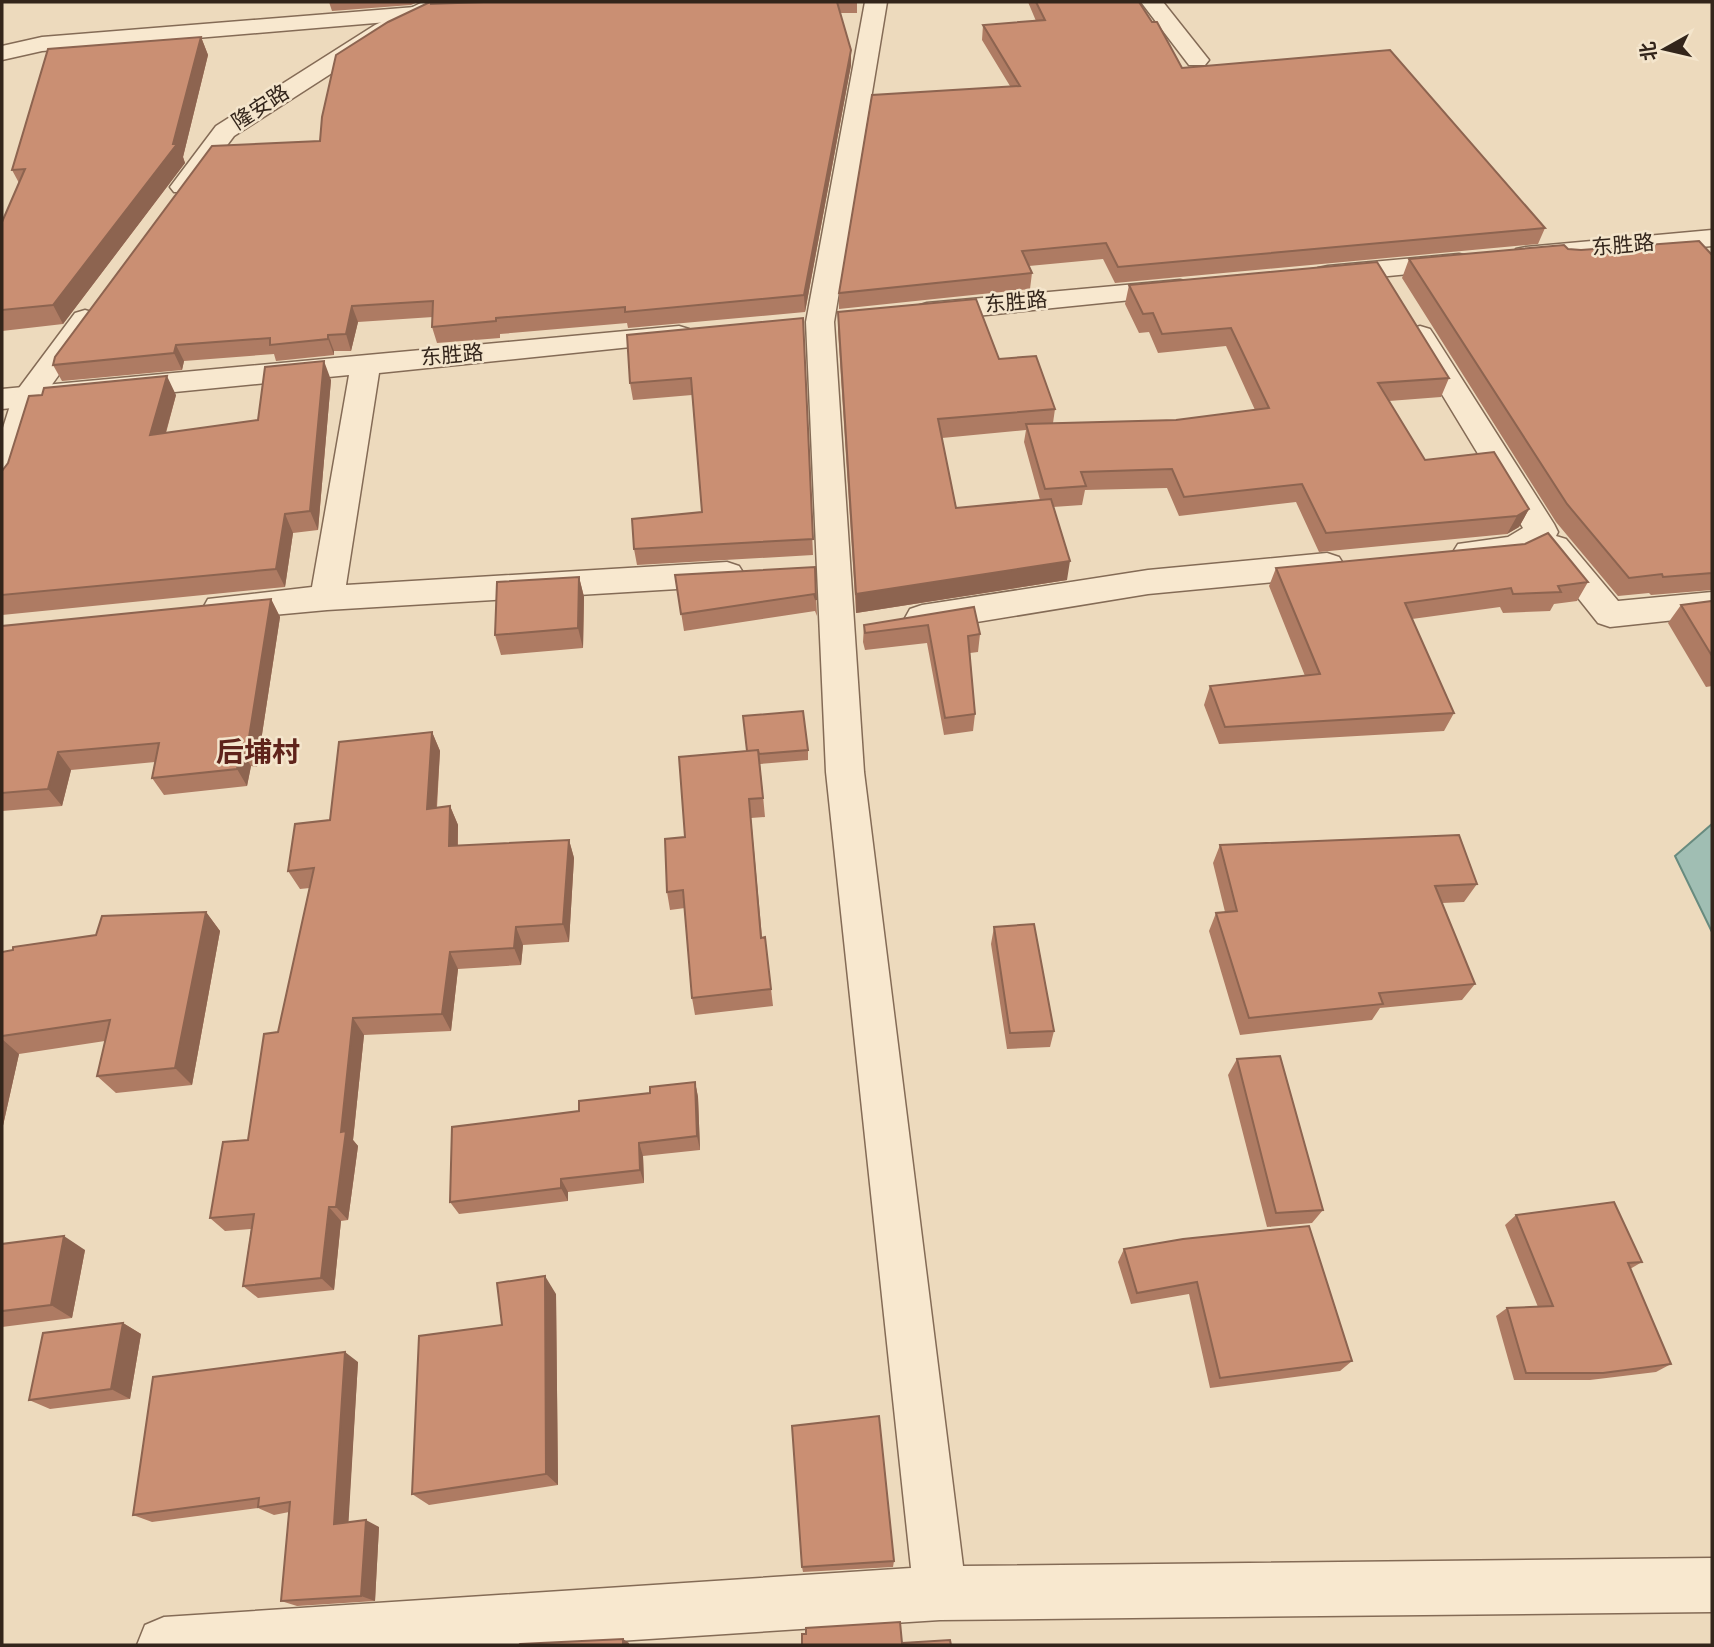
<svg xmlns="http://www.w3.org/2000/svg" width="1714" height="1647" font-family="Spectral,'Noto Sans SC',serif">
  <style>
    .water { fill: #a0beb3; stroke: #688b7f; stroke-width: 2 }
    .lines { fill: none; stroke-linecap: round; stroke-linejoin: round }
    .minor-casing { stroke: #846b56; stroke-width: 3 }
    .tertiary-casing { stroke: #846b56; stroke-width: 3 }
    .minor { fill: #f8e8cf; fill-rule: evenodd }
    .tertiary { fill: #f8e8cf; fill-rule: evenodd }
    .wall { fill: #ae7b63; fill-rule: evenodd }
    .shaded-wall { fill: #8d6450 }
    .building { fill: #ca8f73; stroke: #8d6450; stroke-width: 2 }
    .labels { text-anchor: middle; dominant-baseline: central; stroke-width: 5; stroke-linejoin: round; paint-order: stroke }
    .far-street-label { font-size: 21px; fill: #33251b; stroke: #f4e5cc }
    .quarter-label { font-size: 28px; font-weight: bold; fill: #5f231b; stroke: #f4e5cc }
  </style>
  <rect width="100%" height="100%" fill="#eddabd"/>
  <path class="water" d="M1712,824V932L1675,856Z"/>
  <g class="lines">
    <g class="minor-casing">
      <path id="minor" d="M865,2H887L834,322L864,772L963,1566L1712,1558V1612L940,1620L557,1645H137L145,1625L164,1617L911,1568L826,772L806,322Z
        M1141,2H1163L1209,60L1205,65H1189Z
        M415,7L426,14L423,19L42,51L2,60V46L42,37Z
        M1712,230V246L1526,263L1516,261L1512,255L1516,249L1526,247Z
        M1459,254L1469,256L1473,262L1469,268L1328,282L1318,280L1314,274L1318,268L1328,266Z
        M1180,280L1190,282L1194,288L1190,294L927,321L917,318L913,312L917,306L927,303Z
        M679,326L689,329L693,335L689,341L379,373L346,585L727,562L739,566L744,574L739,582L727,586L327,610L220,620L208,617L203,608L208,599L312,587L349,375L2,409V389Z
        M1420,326L1430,329L1434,335L1554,524L1558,532L1556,536L1566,539L1618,601L1712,592V616L1610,627L1598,623L1539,549C1517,562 1483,567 1458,560L1453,552L1458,544L1508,537L1523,528L1406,335L1410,329Z
        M1327,553L1339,557L1344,565L1339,573L1327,577L1148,594L922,631L910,627L905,618L910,609L922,605L1148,570Z"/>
    </g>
    <g class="tertiary-casing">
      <path id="tertiary" d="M423,2H451L448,7L391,35L234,136L192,192H174L170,187L216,126L375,25Z
        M85,310L95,313L99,319L43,397L18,480L13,488L2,491V431L13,396L75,313Z"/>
    </g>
    <use href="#minor" class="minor"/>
    <use href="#tertiary" class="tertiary"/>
  </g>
  <path class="wall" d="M329,2H418L411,5L332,11Z
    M484,2H857V13H840L851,65L805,312L628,328L627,323L500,334V338L437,343L432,327L433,317L358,322L351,351H334V355L276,361L274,354L184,361L182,370L62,381L53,365L320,141L432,4Z
    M1028,2H1139L1182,68L1545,228L1538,244L1115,283L1103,259L1029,266L1032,273L1030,289L839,309V293L1010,86L982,40L983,25L1036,21Z
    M201,37L208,55L183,157L185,163L63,324L2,331V222L19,183L12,170Z
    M1568,249L1581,250L1712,255V590L1651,595L1649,593L1618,596L1556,522L1402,278L1409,259Z
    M1129,285L1449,378L1441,397L1389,401L1425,460L1529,509L1519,527L1507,534L1319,552L1296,502L1179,516L1167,488L1085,490L1082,505L1053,507L1067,580L856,613L838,331V312L999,359L1055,409L1053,423L1176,420L1255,410L1226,346L1158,353L1149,332L1139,333L1125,304ZM1026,430L1024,442L1040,500L956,508L942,438Z
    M803,318L813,555L637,565L634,549L702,512L692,395L633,400L630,383Z
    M331,380L318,530L293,533L285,587L2,615V471L8,463L176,395L166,433L258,420Z
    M815,567L817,616L815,611L684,631L675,575Z
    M1276,568L1588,582L1577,601L1554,604L1550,611L1503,613L1500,607L1412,619L1454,713L1444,731L1219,744L1204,705L1210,686L1305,676L1269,586Z
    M579,577L584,597L583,648L501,655L495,635Z
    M271,599L280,617L257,767L251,766L247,786L164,795L152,778L155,762L71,770L62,806L2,811V626Z
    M1712,601V686L1706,687L1668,623L1681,605Z
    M974,607L980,634L978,652L970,653L975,714L973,731L944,735L927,643L865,650L863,642L864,625Z
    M432,732L440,751L437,808L450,806L458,825V846L569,840L574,858L569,942L523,945L521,965L458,969L451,1031L364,1035L353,1140L358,1146L348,1220L341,1221L334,1290L258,1298L243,1286L251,1229L225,1231L210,1218L248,1140L278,1032L310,888L300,889L288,871L330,820Z
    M808,750V760L760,764L765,817L751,818L762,937H765L773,1006L695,1015L692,998L685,908L670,910L667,892L685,837L679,757Z
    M1220,845L1477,884L1464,902L1442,903L1475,984L1462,1000L1380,1008L1372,1020L1240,1035L1209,931L1216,913L1225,912L1213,863Z
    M206,912L220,931L192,1085L116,1093L97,1076L105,1041L19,1054L2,1130V952L96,935Z
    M994,927L1054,1031L1050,1047L1007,1049L991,944Z
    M1237,1059L1323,1210L1312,1223L1267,1227L1228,1075Z
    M695,1082L698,1097L700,1150L643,1156L644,1183L568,1192V1201L459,1214L450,1202L579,1111L650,1093Z
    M1516,1215L1642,1262L1630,1269L1671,1364L1656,1372L1590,1380H1514L1496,1316L1507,1308L1538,1307L1505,1225Z
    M1309,1226L1352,1361L1340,1371L1210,1388L1189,1294L1131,1304L1118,1262L1124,1249Z
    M2,1244L85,1250L72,1318L2,1327Z
    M556,1294L558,1485L429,1505L412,1494L502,1325Z
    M123,1323L141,1334L130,1399L50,1409L29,1400Z
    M358,1362L348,1522L379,1527L375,1601L297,1606L281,1601L289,1512L274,1515L258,1508L152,1522L133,1515Z
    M894,1561L893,1567L803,1572L802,1567Z"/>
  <path class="shaded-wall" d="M201,37L208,55L183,157L185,163L63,324L53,305L173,144Z
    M851,50V65L805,312L804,295Z
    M352,306L358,322L351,351L346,334Z
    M328,335L334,351V355L328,339Z
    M176,345L184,361L182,370L174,353Z
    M324,361L331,380L318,530L310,511Z
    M167,376L176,395L160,453L150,435Z
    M1529,509L1519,527L1507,534L1517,516Z
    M285,514L293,533L285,587L276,569Z
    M1070,561L1067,580L856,613V594Z
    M579,577L584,597L583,648L578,628Z
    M271,599L280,617L257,767L247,750Z
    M432,732L440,751L435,828L427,809Z
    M241,749L251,766L247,786L237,769Z
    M58,752L71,770L62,806L48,789Z
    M450,806L458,825L457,865L449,846Z
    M569,840L574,858L569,942L563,924Z
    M206,912L220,931L192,1085L175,1068Z
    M516,927L523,945L521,965L514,948Z
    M450,952L458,969L451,1031L442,1014Z
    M353,1018L364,1035L353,1140L358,1146L348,1220L336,1207L341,1132Z
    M2,1039L19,1054L2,1130Z
    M695,1082L698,1097L700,1150L697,1136Z
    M639,1143L643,1156L644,1183L640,1170Z
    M561,1179L568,1192V1201L561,1188Z
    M329,1207L341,1221L334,1290L321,1278Z
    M64,1236L85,1250L72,1318L51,1305Z
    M545,1276L556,1294L558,1485L546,1474Z
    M123,1323L141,1334L130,1399L111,1389Z
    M345,1352L358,1362L348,1531L334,1524Z
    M366,1520L379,1527L375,1601L361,1596Z
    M623,1639L629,1643V1645H623Z"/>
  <path class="building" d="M430,2H431V4L484,2H837L851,50L804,295L625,312V307L496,318V321L432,327L433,301L352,306L346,334L328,335V339L270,345V338L176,345L174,353L53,365L55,357L212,146L320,141L322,117L336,55L388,22Z
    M1036,2H1139L1152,22H1157L1182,68L1390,50L1545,228L1118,267L1106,243L1022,251L1032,273L839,293L872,95L1020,86L983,25L1045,20Z
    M201,37L173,144H177L53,305L2,310V222L25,169L12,170L48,49Z
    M1699,241L1712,255V573L1663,577L1662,574L1629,578L1567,504L1409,259L1564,245L1568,249L1581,250Z
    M1377,262L1449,378L1378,383L1425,460L1494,452L1529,509L1517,516L1326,533L1302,484L1184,497L1172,469L1081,472L1086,486L1045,489L1026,424L1176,420L1269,408L1231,328L1162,334L1153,313L1143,314L1129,285Z
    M976,299L999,359L1036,356L1055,409L938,419L956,508L1051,499L1070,561L856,594L838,312Z
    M803,318L813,539L634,549L632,519L702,512L691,378L630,383L627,335Z
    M324,361L310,511L285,514L276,569L2,595V471L8,463L29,396L42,395L44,388L167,376L150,435L258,420L265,367Z
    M1548,533L1588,582L1558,586L1561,592L1513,594L1511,588L1405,603L1454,713L1225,727L1210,686L1320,674L1276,568L1525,544Z
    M815,567L816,600L814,594L681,614L675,575Z
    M579,577L578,628L495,635L497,582Z
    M271,599L247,750L241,749L237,769L152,778L159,743L58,752L48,789L2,793V626Z
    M1712,601V656L1681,605Z
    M974,607L980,634L968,636L975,714L945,718L928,625L865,633L864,625Z
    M803,711L808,750L759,754L758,750L747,751L743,716Z
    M432,732L427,809L450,806L449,846L569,840L563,924L516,927L514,948L450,952L442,1014L353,1018L341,1132L346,1131L336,1207H329L321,1278L243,1286L254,1214L210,1218L223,1142L248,1140L264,1034L278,1032L314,868L288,871L295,824L330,820L339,742Z
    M758,750L763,798L749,799L761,938L765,937L771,989L692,998L683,890L667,892L665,839L685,837L679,757Z
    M1459,835L1477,884L1435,886L1475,984L1379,993L1383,1004L1249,1018L1216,913L1237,911L1220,845Z
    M206,912L175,1068L97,1076L110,1020L2,1036V952L13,950V947L96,935L102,916Z
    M1034,924L1054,1031L1010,1033L994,927Z
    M1280,1056L1323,1210L1276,1213L1237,1059Z
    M695,1082L697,1136L639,1143L640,1170L561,1179V1188L450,1202L452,1127L579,1111V1101L650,1093V1087Z
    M1614,1202L1642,1262L1628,1263L1671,1364L1603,1373H1526L1507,1308L1553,1306L1516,1215Z
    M1309,1226L1352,1361L1220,1378L1197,1282L1137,1293L1124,1249L1183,1239Z
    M64,1236L51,1305L2,1311V1244Z
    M545,1276L546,1474L412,1494L419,1336L502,1325L497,1283Z
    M123,1323L111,1389L29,1400L43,1333Z
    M345,1352L334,1524L366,1520L361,1596L281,1601L290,1502L258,1507L259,1498L133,1515L153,1377Z
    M879,1416L894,1561L802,1567L792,1426Z
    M900,1622L902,1643L950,1640L951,1645H802V1634H806V1628Z
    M623,1639V1645H519L520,1644Z"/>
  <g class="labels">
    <g class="far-street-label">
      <text transform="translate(261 108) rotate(-33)">隆安路</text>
      <text transform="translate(1623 246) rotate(-5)">东胜路</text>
      <text transform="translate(1016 303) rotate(-5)">东胜路</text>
      <text transform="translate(452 356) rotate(-5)">东胜路</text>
    </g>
    <g class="quarter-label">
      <text x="258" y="753">后埔村</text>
    </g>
  </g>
  <rect width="1714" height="1647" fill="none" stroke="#33251b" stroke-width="7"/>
  <g transform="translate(1665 49) rotate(262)" stroke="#f4e5cc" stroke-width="5" paint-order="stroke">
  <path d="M0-5L12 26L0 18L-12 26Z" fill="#33251b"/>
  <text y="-10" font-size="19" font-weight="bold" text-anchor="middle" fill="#33251b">北</text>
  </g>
</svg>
